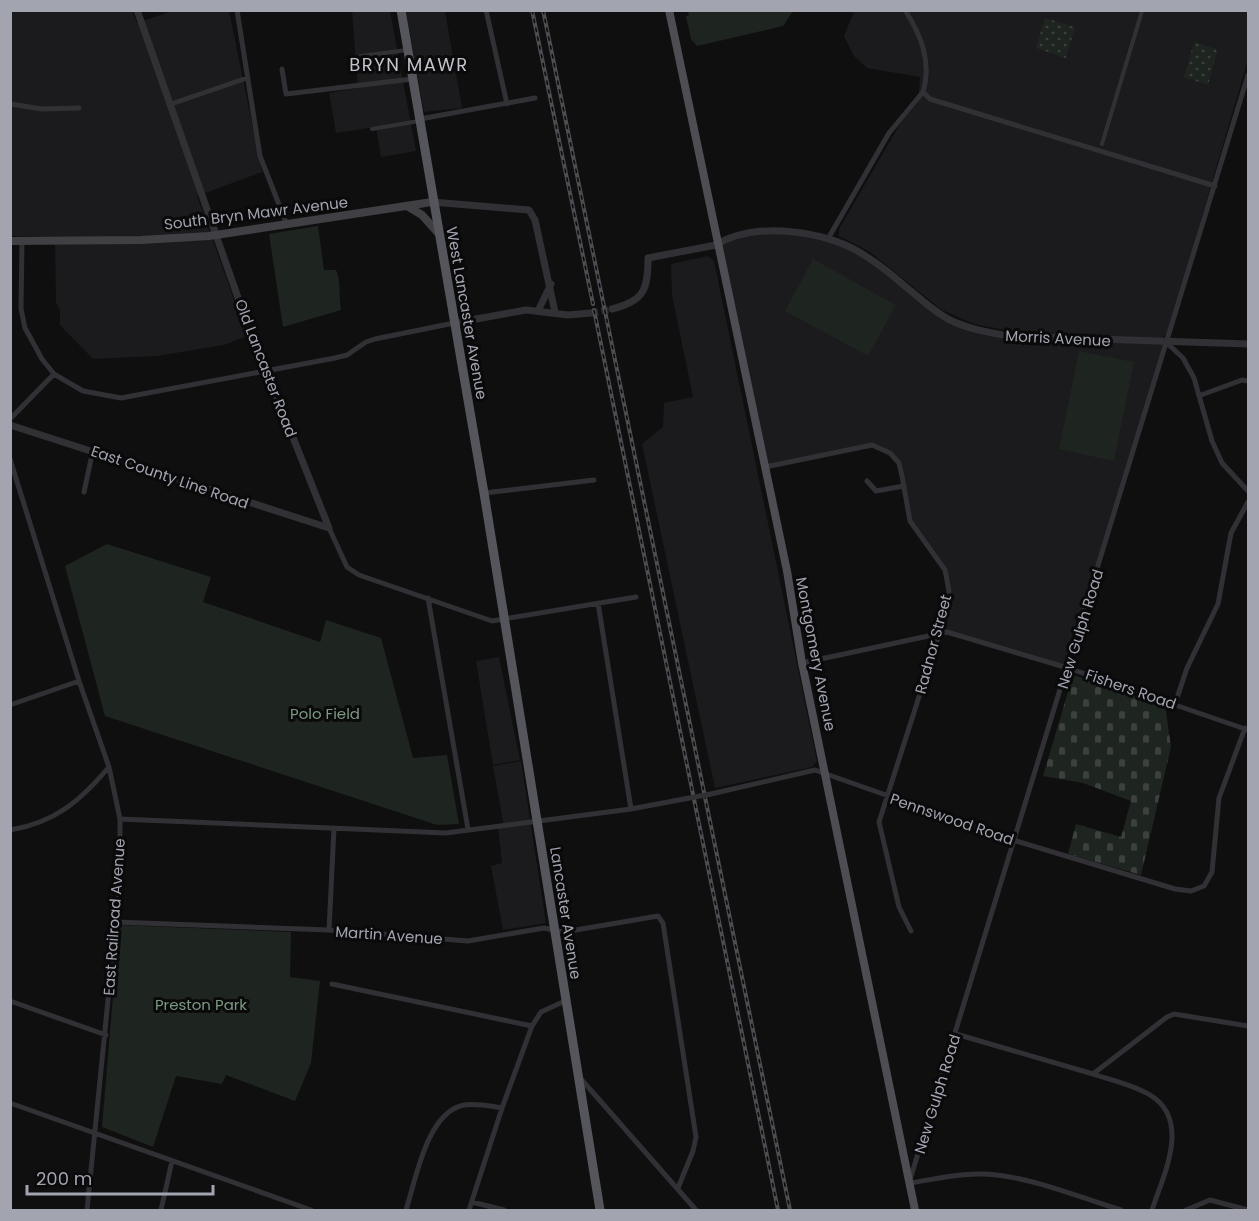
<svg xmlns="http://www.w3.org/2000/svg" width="1259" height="1221" font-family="Poppins,sans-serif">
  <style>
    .built { fill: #1b1b1d }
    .grass { fill: url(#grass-dots) }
    .cemetery { fill: url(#cemetery-stones) }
    .park { fill: #1e241f }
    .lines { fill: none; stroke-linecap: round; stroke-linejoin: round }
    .tertiary-tunnel { stroke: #2c2d30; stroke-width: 7; stroke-dasharray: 7 3.5; stroke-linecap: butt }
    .pedestrian { stroke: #313035; stroke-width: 4 }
    .minor { stroke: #313035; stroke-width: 5 }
    .tertiary { stroke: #313035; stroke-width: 7 }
    .secondary { stroke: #3f3f44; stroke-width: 8 }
    .primary { stroke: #4d4d53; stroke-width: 8 }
    .trunk { stroke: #55565c; stroke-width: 9 }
    .rail-casing { stroke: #4c4c51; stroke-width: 4 }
    .rail { stroke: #0a0a0b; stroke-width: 1.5; stroke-dasharray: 4.5; stroke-linecap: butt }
    .minor-bridge { stroke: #313035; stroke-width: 5 }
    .labels { text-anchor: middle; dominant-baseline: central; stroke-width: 6; stroke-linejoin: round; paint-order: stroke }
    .street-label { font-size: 15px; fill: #a2a4b0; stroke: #0a0a0b }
    .park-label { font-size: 15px; fill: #7a9981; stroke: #0a0a0b }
    .quarter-label { font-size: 18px; letter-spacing: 1.5px; fill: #c2c3cc; stroke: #0a0a0b }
  </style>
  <defs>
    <pattern id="grass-dots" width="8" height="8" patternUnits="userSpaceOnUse" patternTransform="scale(1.5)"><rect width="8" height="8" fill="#1e241f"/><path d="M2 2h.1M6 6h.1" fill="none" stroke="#3c413d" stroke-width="1.8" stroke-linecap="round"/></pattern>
    <pattern id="cemetery-stones" width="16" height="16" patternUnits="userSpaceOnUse" patternTransform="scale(1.5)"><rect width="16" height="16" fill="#1e241f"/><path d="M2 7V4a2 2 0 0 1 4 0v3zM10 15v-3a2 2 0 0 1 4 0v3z" fill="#3c413d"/></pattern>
  </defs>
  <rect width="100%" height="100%" fill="#0f0f10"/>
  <path class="built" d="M12,11H132L137,23L172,11H229L262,172L197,196L247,336L224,345L157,356L93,359L60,325V310L56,302L55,237L11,236Z
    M352,11H390L416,151L381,157L376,127L336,133L329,93L358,88Z
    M406,11H445L462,108L424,112Z
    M854,11H1248V60L1167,334L1161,339L1021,333L974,324L942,310L870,252L839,236V229L900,124L918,102L920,77L867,68L854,56L844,36Z
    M786,231L854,248L949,320L1008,336L1167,343L1068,668L940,631L949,591L945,570L910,521L899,463L890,453L872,445L765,467L716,245L751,233Z
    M708,256L714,261L817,761L812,767L715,788L642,444L663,427L664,403L693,397L672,295L671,264Z
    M499,657L520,760L493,765L476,661Z
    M521,761L546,923L503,930L491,866L502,863L498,828L504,827L493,766Z"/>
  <path class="grass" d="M1045,18L1075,27L1066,58L1036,48Z
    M1194,42L1216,49L1217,52L1208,85L1184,77Z"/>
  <path class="cemetery" d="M1073,675L1165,705L1171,747L1141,875L1068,854L1076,824L1121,837L1131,801L1083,783L1043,776Z"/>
  <path class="park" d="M688,11V10L793,11L783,26L697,46L691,39L686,16L689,15Z
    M318,226L324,270H336C341,280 339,298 341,310L283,327L269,234Z
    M813,259L896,305L868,356L785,311Z
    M1079,351L1134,362L1114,461L1059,449Z
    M107,544L211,577L203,602L320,642L326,620L381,638L413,758L447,755L459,824L437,825L105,716L65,566Z
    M119,925L291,932L290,977L320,981L311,1063L295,1101L226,1075L222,1084L176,1076L153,1147L102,1127Z"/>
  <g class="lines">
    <path class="tertiary-tunnel" d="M591,313L612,309"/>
    <path class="pedestrian" d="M361,56L407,50
      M372,129L419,121
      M1102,144L1142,11"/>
    <path class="minor" d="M237,10L260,156L287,225
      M486,10L507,104
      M905,10C921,35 932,62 923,92L930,99L1215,186
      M282,69L286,94L412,79
      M10,104L42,109L79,108
      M171,104L247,78
      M420,119L535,98
      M829,237L889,133L923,92
      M22,241L21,309L25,328L42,359L54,374L83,391L121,398L335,358L347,355L366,342L375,339L454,323
      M1167,343L1183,358L1194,378L1212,441L1222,463L1248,491
      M1201,395L1242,380L1248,381
      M10,419L54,374
      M10,459L79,681L109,767L120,819V880L87,1210
      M765,467L872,445L890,453L899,463L902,476L910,521L945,570L949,591L940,631L879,822L899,907L911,931
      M867,481L876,491L904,486
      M84,492L93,450
      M484,493L594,480
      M329,528L347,567L359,575L492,621L636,597
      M428,598L468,829
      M598,603L631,809
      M802,663L947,632L1068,668L1248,730
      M1175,704L1187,668L1218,604L1231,533L1248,502
      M10,705L79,681
      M711,794L815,770L1016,841L1175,889L1191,891L1204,886L1212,872L1219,798L1245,728
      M120,819L446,833L631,809L684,799
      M10,830C55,823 81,800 109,767
      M115,922L329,930L468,941L544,928L564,932L658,916L663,923L696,1137L693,1151L678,1188
      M329,930L334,828
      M332,984L532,1026L541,1012L565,1001
      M10,1001L106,1035
      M956,1034L1093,1074L1167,1017L1174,1014L1248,1026
      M1093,1074C1111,1080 1134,1085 1150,1095C1192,1120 1163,1176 1152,1210
      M581,1079L696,1210
      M10,1103L311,1210
      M472,1202L504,1210
      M161,1210L172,1161
      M406,1210C416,1179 427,1112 464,1105C477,1103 489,1106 502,1108
      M469,1210L502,1108L532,1026
      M1121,1210C1081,1198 1039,1180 997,1175C969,1171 937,1179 909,1183L1248,75
      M1186,1210L1210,1200L1248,1210"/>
    <path class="tertiary" d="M137,10L242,309L329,528
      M432,202L529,210L535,220L555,312
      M612,309C644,301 648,290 648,258L716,245C735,233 761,230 783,231C838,235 865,251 906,287C920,298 934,312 950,320C968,329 988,332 1008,336L1248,344
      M538,311L551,284
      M454,323L526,310L568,315L591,313
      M10,425L329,528"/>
    <path class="secondary" d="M407,206L422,215L439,234
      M10,241L141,240L209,236L432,202"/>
    <path class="primary" d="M669,10L787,571L802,663L915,1210"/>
    <path class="trunk" d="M401,10L484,493L600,1210"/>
    <g class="rail-casing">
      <path id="rail" d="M532,10L593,304
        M543,10L790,1210
        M594,310L778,1210"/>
    </g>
    <use href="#rail" class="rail"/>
    <path class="minor-bridge" d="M684,799L711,794"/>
  </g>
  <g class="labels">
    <g class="street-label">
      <text transform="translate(256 213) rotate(-7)">South Bryn Mawr Avenue</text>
      <text transform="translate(467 313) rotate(80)">West Lancaster Avenue</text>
      <text transform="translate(1058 338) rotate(3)">Morris Avenue</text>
      <text transform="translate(266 368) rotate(69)">Old Lancaster Road</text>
      <text transform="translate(170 477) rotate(19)">East County Line Road</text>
      <text transform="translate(1080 629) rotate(-73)">New Gulph Road</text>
      <text transform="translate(933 644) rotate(-75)">Radnor Street</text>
      <text transform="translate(816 654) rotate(79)">Montgomery Avenue</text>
      <text transform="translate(1131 689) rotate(19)">Fishers Road</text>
      <text transform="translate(952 819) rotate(19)">Pennswood Road</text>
      <text transform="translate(566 913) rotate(81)">Lancaster Avenue</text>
      <text transform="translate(114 917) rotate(-86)">East Railroad Avenue</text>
      <text transform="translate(389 935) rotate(4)">Martin Avenue</text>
      <text transform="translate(937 1094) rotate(-73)">New Gulph Road</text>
    </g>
    <g class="park-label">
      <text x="325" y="713">Polo Field</text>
      <text x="201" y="1004">Preston Park</text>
    </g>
    <g class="quarter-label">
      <text x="409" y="64">BRYN MAWR</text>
    </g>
  </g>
  <rect width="1259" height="1221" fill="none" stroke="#a2a4b0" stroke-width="24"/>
  <path d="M27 1185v9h186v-9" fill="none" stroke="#a2a4b0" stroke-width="3"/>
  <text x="36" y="1185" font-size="18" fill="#a2a4b0" stroke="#0a0a0b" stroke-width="4.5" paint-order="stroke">200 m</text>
</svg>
